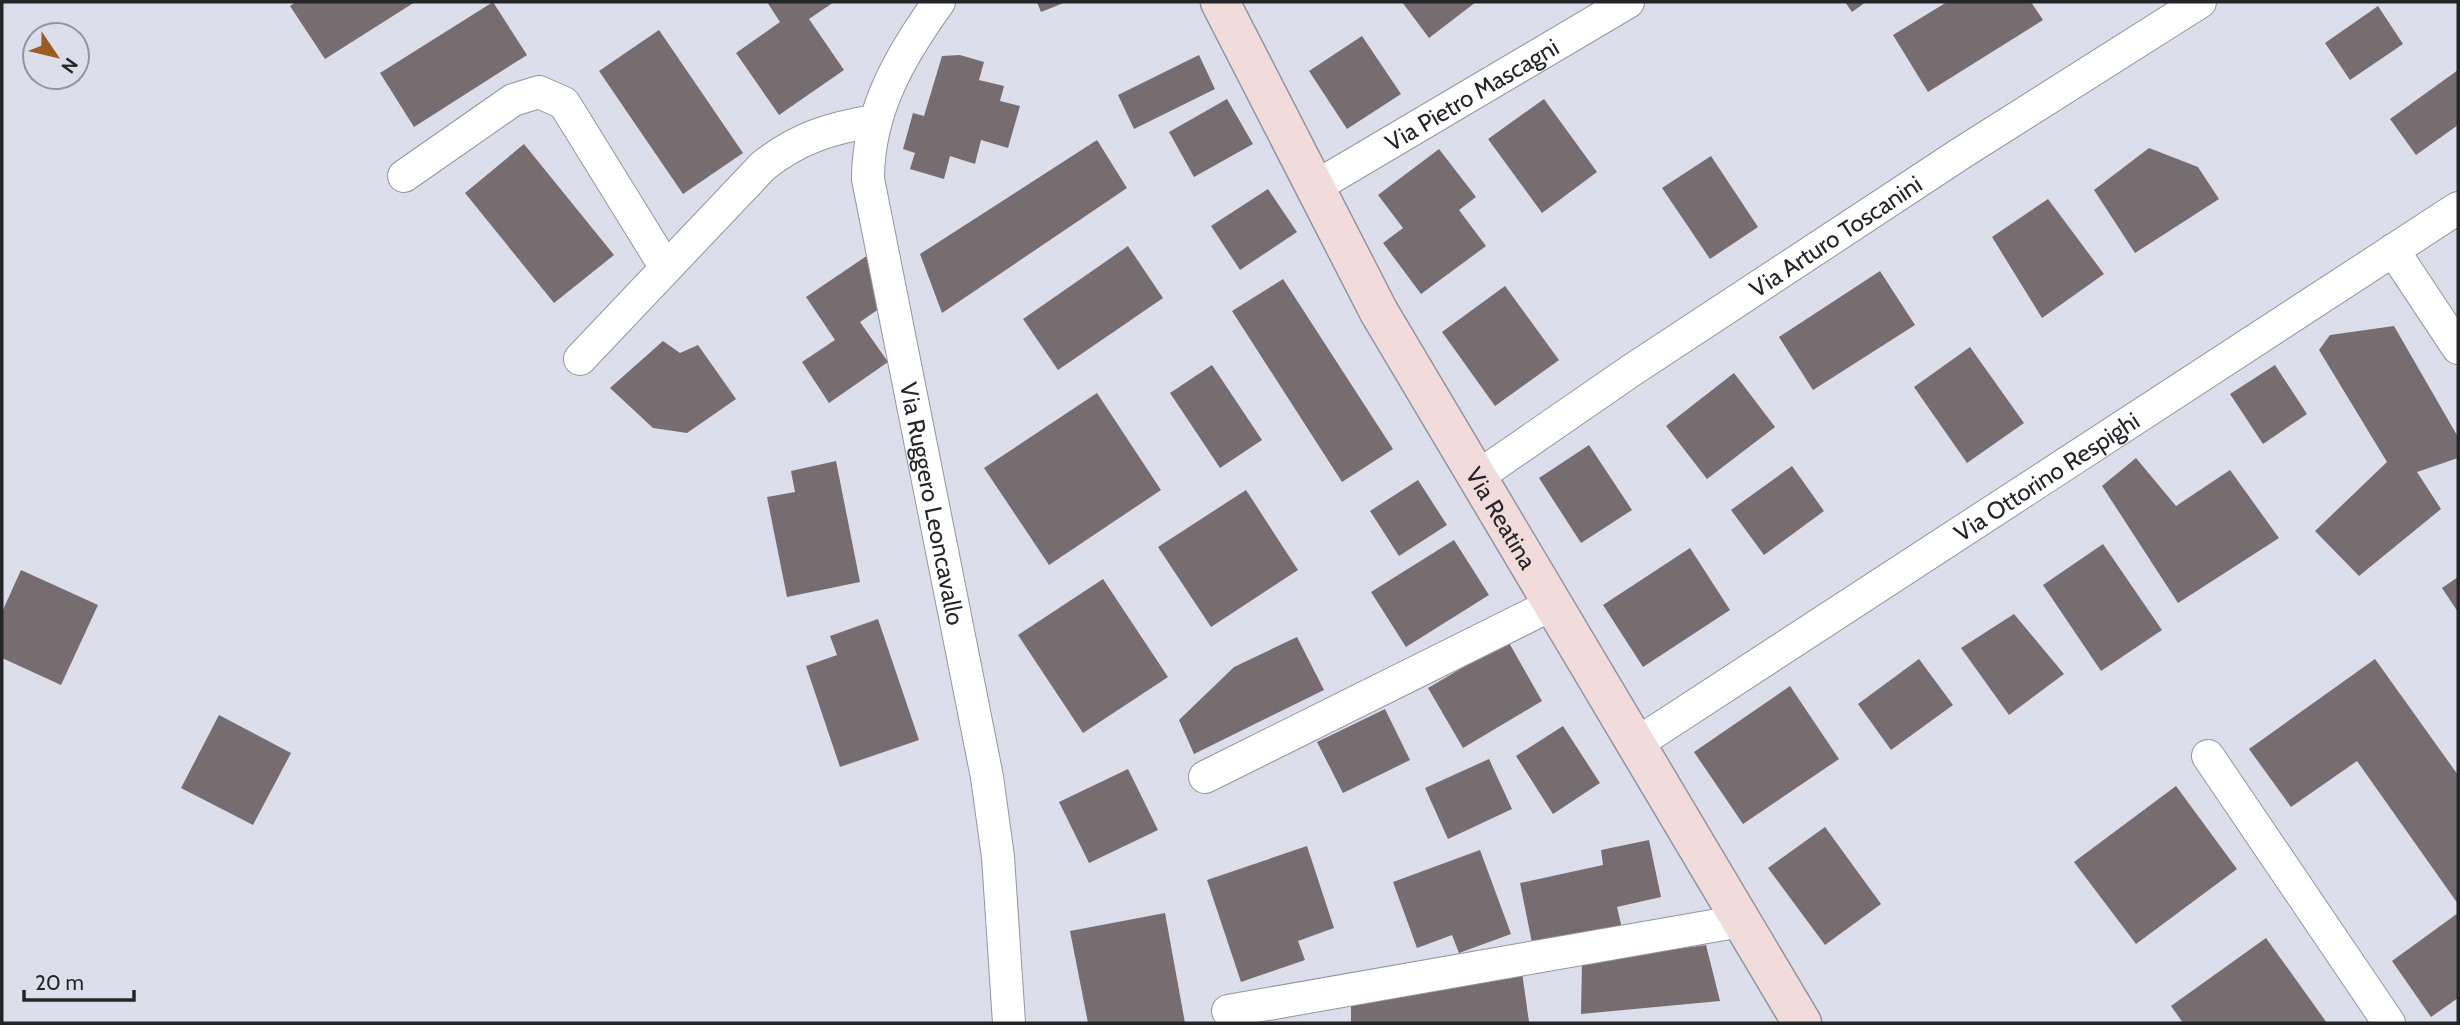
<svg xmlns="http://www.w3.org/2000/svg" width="2460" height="1025" font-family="Cabin,sans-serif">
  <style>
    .building { fill: #776c70 }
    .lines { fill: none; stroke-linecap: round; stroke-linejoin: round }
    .street-casing { stroke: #9395a0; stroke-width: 34 }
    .secondary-casing { stroke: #9395a0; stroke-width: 41 }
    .street { stroke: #fff; stroke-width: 32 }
    .secondary { stroke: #f2dbdb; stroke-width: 38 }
    .labels { text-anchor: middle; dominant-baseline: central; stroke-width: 7; stroke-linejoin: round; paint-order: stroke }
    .street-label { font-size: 24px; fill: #242529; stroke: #dcdfeb }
  </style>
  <rect width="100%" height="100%" fill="#dcdfeb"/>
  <path class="building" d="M296,2H415L325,59L290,6Z
    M493,2L527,55L414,127L380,73Z
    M767,2H834L809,19L844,70L779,115L736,53L780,22Z
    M1037,2H1066L1041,12Z
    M1402,2H1476L1429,38Z
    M1845,2H1866L1852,12Z
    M1947,2H2031L2043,20L1928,92L1893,35Z
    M2378,6L2403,44L2350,80L2325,43Z
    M659,30L743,153L683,194L599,71Z
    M1362,36L1401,94L1347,129L1309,71Z
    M960,55L984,62L979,80L1004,86L1000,101L1020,106L1008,148L981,140L975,164L950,156L944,179L910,169L915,153L903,149L913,113L924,116L942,56Z
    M1199,55L1215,89L1134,129L1118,95Z
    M2458,70V125L2416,155L2390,119Z
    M1227,99L1253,144L1194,177L1169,132Z
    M1544,99L1597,172L1542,213L1488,139Z
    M1097,140L1127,188L942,313L920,254Z
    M524,144L614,255L554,303L465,193Z
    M2149,148L2198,167L2219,199L2135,253L2094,190Z
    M1439,149L1476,197L1459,210L1486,246L1421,294L1383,243L1403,228L1378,195Z
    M1711,156L1758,227L1710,259L1662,188Z
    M1268,189L1297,232L1240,270L1211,226Z
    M2048,199L2104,274L2042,318L1992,237Z
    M1128,246L1163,298L1058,370L1023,319Z
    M868,255L883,306L860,322L888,362L829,403L802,362L835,340L806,297Z
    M1880,271L1915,325L1813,390L1779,337Z
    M1283,279L1393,449L1342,482L1232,311Z
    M1505,286L1559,360L1495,406L1442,332Z
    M2394,326L2458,437V458L2417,472L2441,509L2359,576L2315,531L2387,462L2319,350L2330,335Z
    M663,341L680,353L698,345L736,399L687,433L653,428L610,388Z
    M1970,347L2024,423L1967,463L1914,387Z
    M1212,365L1262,440L1220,468L1170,393Z
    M2275,365L2307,414L2263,444L2230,394Z
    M1734,373L1775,427L1707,479L1666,426Z
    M1097,393L1161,490L1049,565L984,468Z
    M1589,445L1632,510L1581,543L1539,478Z
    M2136,458L2176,506L2230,470L2279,538L2178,603L2102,486Z
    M836,461L860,582L787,597L767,497L795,492L791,471Z
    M1792,466L1824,511L1764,555L1731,510Z
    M1418,480L1447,525L1399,556L1370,511Z
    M1246,490L1298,570L1211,627L1158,547Z
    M1454,540L1489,595L1406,647L1371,592Z
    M2103,544L2162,630L2101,671L2043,585Z
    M1690,548L1730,610L1643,667L1603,605Z
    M21,570L98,605L61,685L2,658V612Z
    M2458,577V612L2442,588Z
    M1103,579L1168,677L1083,733L1018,635Z
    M2014,614L2064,674L2009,715L1961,648Z
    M878,619L919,740L840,767L806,666L837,655L830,636Z
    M1297,637L1324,690L1194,754L1179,720L1234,667Z
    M1508,641L1542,701L1463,748L1428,688Z
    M1919,659L1953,705L1891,750L1858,704Z
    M2375,659L2458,775V904L2357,761L2291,807L2249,749Z
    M1790,686L1839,759L1743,824L1694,752Z
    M1385,709L1410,760L1343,793L1317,742Z
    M219,715L291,753L253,825L181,788Z
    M1563,726L1600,783L1553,814L1516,756Z
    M1489,759L1512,809L1448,839L1425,788Z
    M1128,769L1158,830L1089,863L1059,802Z
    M2176,786L2237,869L2136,944L2074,862Z
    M1825,827L1881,904L1825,945L1768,868Z
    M1649,840L1661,897L1617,907L1623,933L1534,953L1520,883L1603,865L1601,850Z
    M1307,846L1334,928L1298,941L1305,960L1241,982L1207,880Z
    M1480,850L1511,934L1459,953L1452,935L1417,948L1393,882Z
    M1165,913L1185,1023H1088L1070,931Z
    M2458,913V998L2431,1017L2392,961Z
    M2266,938L2327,1023H2183L2171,1006Z
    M1706,945L1720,1001L1581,1014L1582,962Z
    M1522,972L1529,1022L1351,1023V1006Z"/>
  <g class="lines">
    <g class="street-casing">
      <g id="street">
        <path id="s1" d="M939,2C900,56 868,111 868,179L987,777L998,857L1009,1023"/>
        <path d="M404,176L513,100L539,92L564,103L666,268"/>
        <path id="s2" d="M1315,187L1628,2"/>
        <path d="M2393,250L2458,348"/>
        <path d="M580,359L763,166C798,138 831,128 874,121"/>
        <path id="s3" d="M1477,477L1632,370L1963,152L2200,2"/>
        <path id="s4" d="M1636,744L2458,208"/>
        <path d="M2208,756L2389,1023"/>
        <path d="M1205,777L1553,604"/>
        <path d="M1228,1011L1741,921"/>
      </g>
    </g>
    <g class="secondary-casing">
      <g id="secondary">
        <path id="s5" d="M1220,2L1379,312L1802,1023"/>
      </g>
    </g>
    <use href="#street" class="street"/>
    <use href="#secondary" class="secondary"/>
  </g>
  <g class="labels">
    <g class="street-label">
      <text stroke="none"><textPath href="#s2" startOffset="182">Via Pietro Mascagni</textPath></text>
      <text stroke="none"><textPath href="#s3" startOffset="432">Via Arturo Toscanini</textPath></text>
      <text stroke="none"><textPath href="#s4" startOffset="490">Via Ottorino Respighi</textPath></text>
      <text stroke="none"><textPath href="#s1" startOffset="525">Via Ruggero Leoncavallo</textPath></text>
      <text stroke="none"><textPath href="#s5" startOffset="588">Via Reatina</textPath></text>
    </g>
  </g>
  <rect width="2460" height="1025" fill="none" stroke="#242529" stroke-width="7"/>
  <g transform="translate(56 56) rotate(125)"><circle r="33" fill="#dcdfeb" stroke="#92959d" stroke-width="2"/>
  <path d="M0-5L12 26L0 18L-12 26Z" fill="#9c5d24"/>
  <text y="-10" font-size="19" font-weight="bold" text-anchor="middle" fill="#242529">N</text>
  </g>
  <path d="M24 990v10h110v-10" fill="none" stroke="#242529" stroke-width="3.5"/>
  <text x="35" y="990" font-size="21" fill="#242529" stroke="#dcdfeb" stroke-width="5" paint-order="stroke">20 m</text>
</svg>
